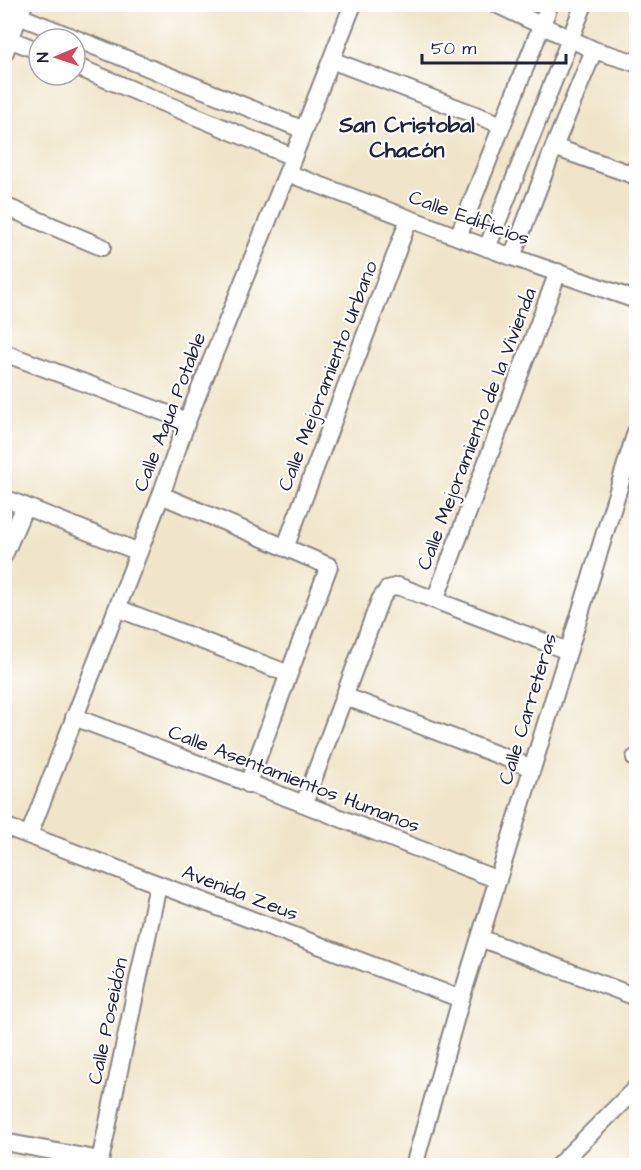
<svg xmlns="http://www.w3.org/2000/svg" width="641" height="1170" font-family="'Architects Daughter',sans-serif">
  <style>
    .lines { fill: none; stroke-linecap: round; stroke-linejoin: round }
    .minor-casing { stroke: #898482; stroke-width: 20 }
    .minor { stroke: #fff; stroke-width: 16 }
    .labels { text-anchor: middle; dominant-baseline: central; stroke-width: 4.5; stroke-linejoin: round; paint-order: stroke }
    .street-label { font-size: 20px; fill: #22223b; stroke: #fff }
    .quarter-label { font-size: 22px; font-weight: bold; fill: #22223b; stroke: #fff }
  </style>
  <rect width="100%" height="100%" fill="#fff"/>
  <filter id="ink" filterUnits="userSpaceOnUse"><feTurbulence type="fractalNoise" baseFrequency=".0167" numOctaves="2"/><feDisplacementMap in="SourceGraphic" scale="12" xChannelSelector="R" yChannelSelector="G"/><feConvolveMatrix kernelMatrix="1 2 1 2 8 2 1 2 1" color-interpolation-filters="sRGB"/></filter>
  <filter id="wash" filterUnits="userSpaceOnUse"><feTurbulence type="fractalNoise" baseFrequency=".008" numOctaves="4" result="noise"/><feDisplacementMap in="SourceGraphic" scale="24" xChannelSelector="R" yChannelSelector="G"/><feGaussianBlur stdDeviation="1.35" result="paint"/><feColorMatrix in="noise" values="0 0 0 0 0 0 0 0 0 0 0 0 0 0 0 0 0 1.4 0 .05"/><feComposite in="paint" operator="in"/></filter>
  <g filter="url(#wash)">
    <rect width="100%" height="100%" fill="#f0e5ca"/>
  </g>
  <g filter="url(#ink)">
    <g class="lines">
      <g class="minor-casing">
        <path id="minor" d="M496,4L594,50L636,63
          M4,10L304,130
          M4,37L39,51
          M4,54L24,4
          M331,60L502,125
          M75,66L293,157
          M554,147L636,176
          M287,173L512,257L636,300
          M4,206L102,247
          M458,237L550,4
          M487,248L584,4
          M512,257L554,147L594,50
          M4,353L187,421
          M161,495L329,566L248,784
          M4,498L139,552
          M285,548L409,219
          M4,555L25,506
          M435,600L558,272
          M117,608L289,674
          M344,696L532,768
          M74,717L304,804L498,880
          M635,758L636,759
          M304,804L380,600L388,589L398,586L568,651
          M4,826L461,999
          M29,835L161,495L187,421L287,173L353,4
          M480,938L636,997
          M4,1142L100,1160
          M99,1166L158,885
          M414,1166L461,999L636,432
          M558,1166L636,1088"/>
      </g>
      <use href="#minor" class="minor"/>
    </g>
  </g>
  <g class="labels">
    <g class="street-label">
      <text transform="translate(469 218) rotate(20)">Calle Edificios</text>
      <text transform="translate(328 376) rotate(-69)">Calle Mejoramiento Urbano</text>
      <text transform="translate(170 412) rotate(-69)">Calle Agua Potable</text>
      <text transform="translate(477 429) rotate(-69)">Calle Mejoramiento de la Vivienda</text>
      <text transform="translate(528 709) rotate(-73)">Calle Carreteras</text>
      <text transform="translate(294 779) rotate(21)">Calle Asentamientos Humanos</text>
      <text transform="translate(240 893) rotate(21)">Avenida Zeus</text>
      <text transform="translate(108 1021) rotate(-78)">Calle Poseidón</text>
    </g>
    <g class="quarter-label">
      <text x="407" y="125">San Cristobal<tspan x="407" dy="25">Chacón</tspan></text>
    </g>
  </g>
  <rect width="641" height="1170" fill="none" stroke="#fff" stroke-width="24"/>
  <g transform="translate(57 57) rotate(268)"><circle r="28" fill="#ffffff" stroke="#a7a7b1" stroke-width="1.5"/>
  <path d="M0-4.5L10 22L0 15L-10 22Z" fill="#d1495b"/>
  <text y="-9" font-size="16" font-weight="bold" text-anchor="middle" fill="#22223b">N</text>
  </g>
  <path d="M422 54v9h144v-9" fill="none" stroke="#22223b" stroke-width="3"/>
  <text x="431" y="54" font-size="18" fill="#22223b" stroke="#ffffff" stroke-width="4.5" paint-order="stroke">50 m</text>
</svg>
